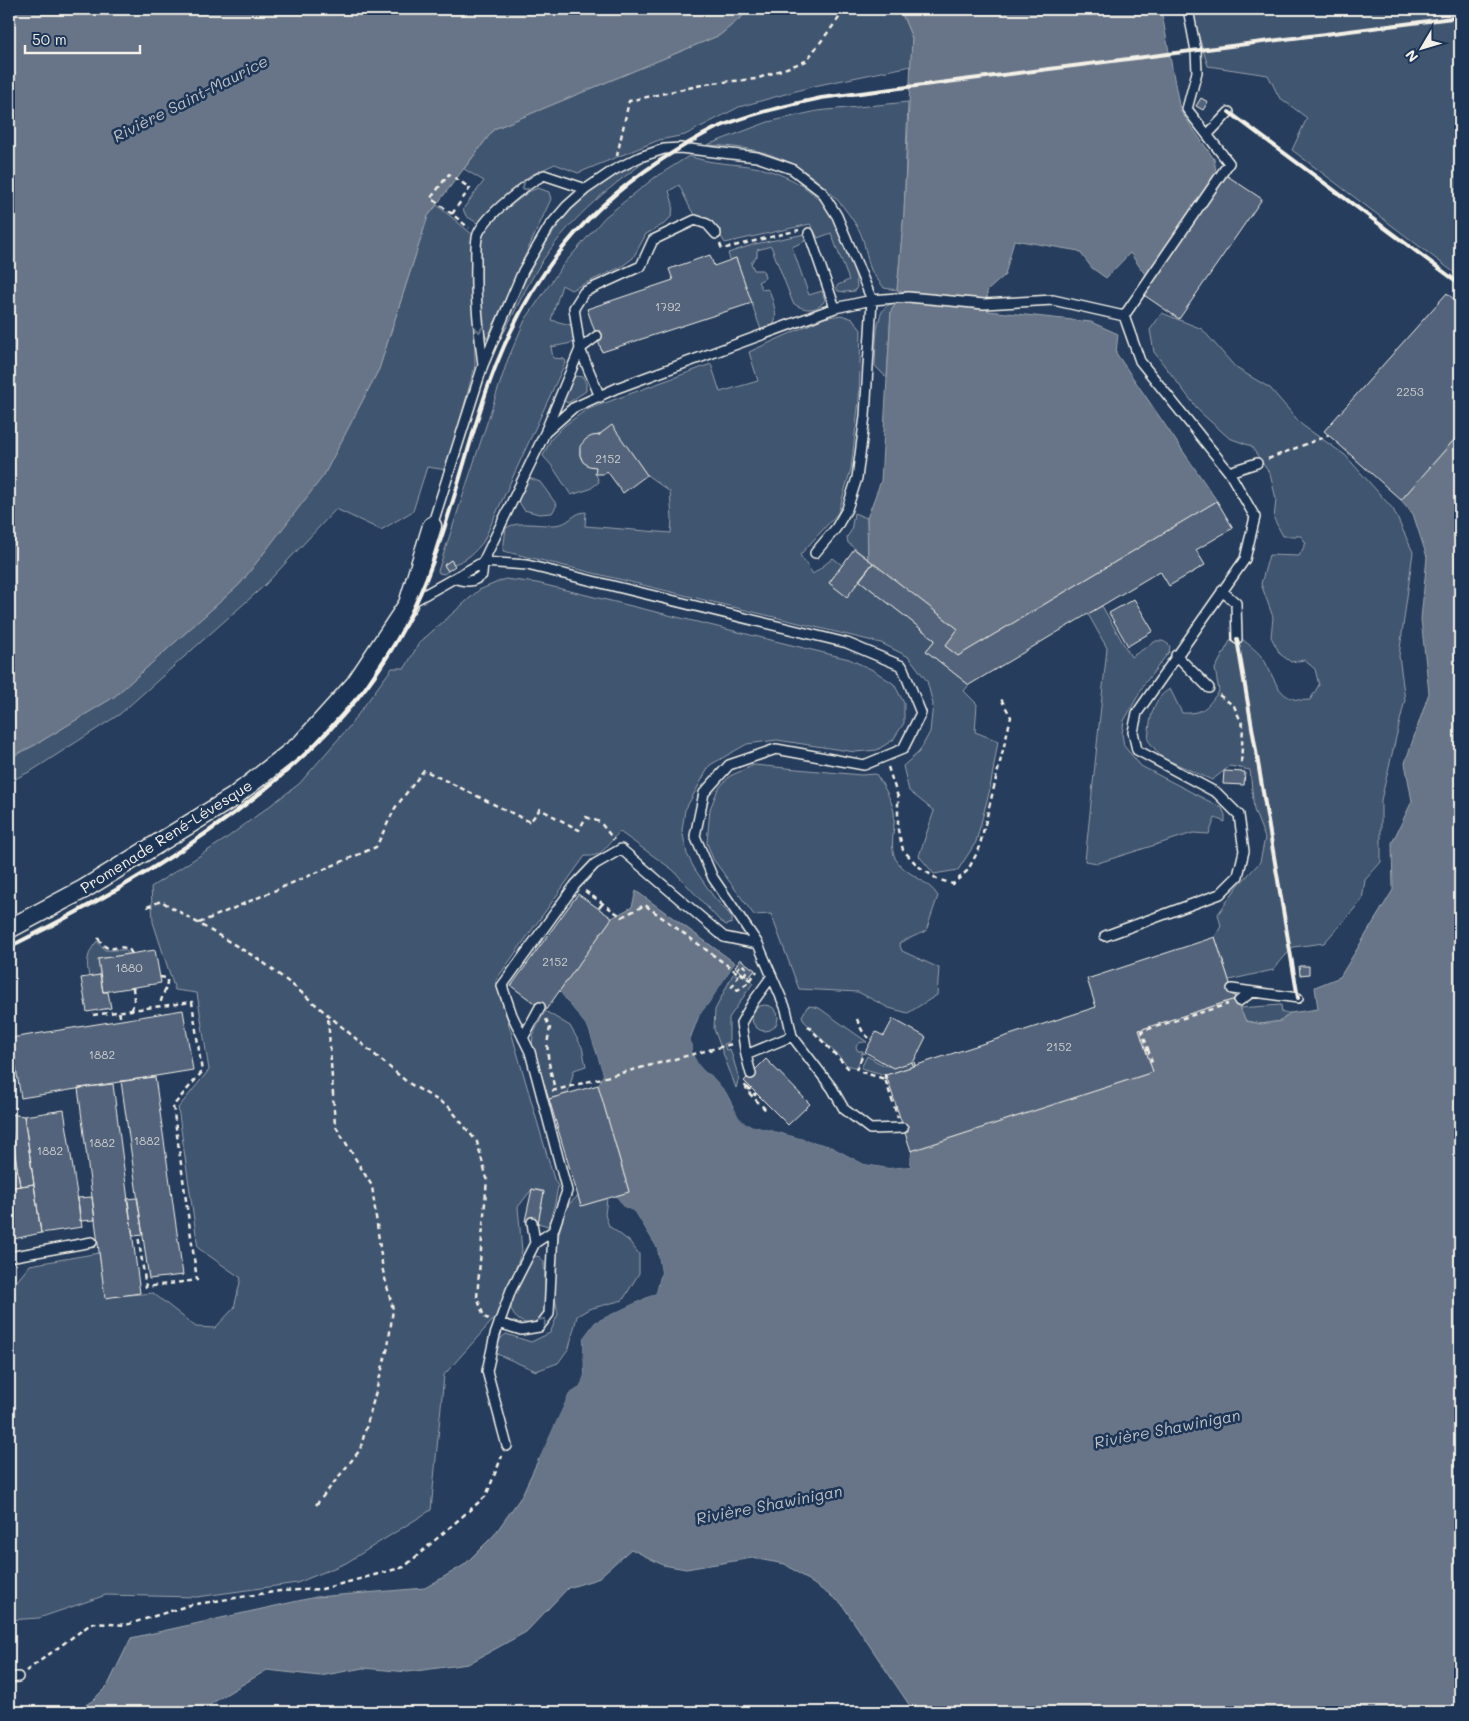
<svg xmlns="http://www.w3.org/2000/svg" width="1469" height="1721" font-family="Mali,sans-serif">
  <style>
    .green { fill: #40546f; stroke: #9aa2ac }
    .water { fill: #677588; stroke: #9fa7ae }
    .pier { fill: #263d5d }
    .building { fill: #52647b; stroke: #f4f1e8 }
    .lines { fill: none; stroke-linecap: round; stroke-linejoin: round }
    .lane-casing { stroke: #f4f1e8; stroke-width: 12 }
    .street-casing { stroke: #f4f1e8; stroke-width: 21 }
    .path { stroke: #f4f1e8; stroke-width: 2.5; stroke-dasharray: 5 4; stroke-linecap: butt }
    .lane { stroke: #1d3557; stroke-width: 9 }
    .street { stroke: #1d3557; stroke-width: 18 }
    .rail { stroke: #f4f1e8; stroke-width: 4 }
    .oneway { stroke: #68778a }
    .labels { text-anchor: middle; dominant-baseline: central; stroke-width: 5; stroke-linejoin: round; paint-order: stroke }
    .number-label { font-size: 12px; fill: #cccecd }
    .street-label { font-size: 15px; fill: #f4f1e8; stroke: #1d3557 }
    .water-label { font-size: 16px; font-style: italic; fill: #bcbfc2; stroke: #1d3557 }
  </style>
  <rect width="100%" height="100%" fill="#263d5d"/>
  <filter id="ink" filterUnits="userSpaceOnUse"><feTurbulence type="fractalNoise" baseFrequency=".02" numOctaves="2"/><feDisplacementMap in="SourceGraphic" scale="10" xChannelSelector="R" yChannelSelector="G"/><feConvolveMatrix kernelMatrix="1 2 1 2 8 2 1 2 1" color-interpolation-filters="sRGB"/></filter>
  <g filter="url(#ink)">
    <path class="green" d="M751,9H900L912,38L911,66L814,86L739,107L685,135L659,140L578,173L555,164L529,176L479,224L466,216L463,209L484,181L464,169L494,129L720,35Z
      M1194,9H1460V277L1292,150L1307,118L1279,97L1268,75L1208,66L1195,24Z
      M908,102L904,213L897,290L884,288C880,282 874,276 871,270C866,257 865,241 859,230C841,198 809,168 774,156C753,148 729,146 707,145L768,122L817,111Z
      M656,154C613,184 573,215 543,260C526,286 513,316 498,344C522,280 553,214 611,174C624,165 642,160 656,154Z
      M689,156C710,164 732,163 754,167C785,172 823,193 837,223C845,240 850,259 856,277L857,287L855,291L845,292L838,291L836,288L838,285L849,280L831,233L818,238L810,224L725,243L713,223L697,216L691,210L679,185L669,191L673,204L672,216L664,224L646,234L633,258L621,267L571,290L562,285L551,320L571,325L576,339L572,343L551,347L553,358L564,359L566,361L483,542C474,553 467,560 454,564L451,560L444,565L448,571L444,574L439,573L438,571L508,359L525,320L563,265L605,217L654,178Z
      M538,188L549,192L551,199L487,339L482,330L481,237L487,223L530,191Z
      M437,205L473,235L475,365L447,470L427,467L413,511L381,530L336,509L265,585L120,714L33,770L9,782V758L35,745L114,697L240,584L323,475L379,369L428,216Z
      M805,234V241L792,247L809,295L822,291L825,300C818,312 803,311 793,303L771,246L757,250V256L751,263L754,270H763L765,278L758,282L763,290L767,289L770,292C774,307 784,328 761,330L736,258L730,260L728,253L755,244Z
      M897,302L891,311L887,378L875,366C876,352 875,322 883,310C886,305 891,304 897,302Z
      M1162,313L1202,329L1236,368L1270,388L1302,425L1345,455L1393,509L1413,552L1399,656L1405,700L1381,800V862L1365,880L1362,900L1324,943L1293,947L1273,970L1229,980L1215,937L1221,926L1218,914L1237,887L1260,862L1265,838L1254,810L1250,770L1230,766L1212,780L1161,757L1148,740C1150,721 1151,699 1170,689L1182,713C1204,714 1207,707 1219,691L1215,669L1231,639L1241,638C1249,645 1259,652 1264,660C1277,682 1278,703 1310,700L1319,685L1315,669L1304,660L1291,662L1280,654L1271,637L1273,617L1261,584L1269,555L1299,556L1306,543L1301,536H1283L1274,519L1276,499L1270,474L1251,446L1229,438L1200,412L1154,352L1150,330Z
      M841,315L853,319L861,330L859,399L851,469L838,513L800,555L813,574L833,558L842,565L829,583L847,596L859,580L935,640L926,651L969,685L964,691L977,704L975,732L998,741L990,789L976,842L958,870L934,874L919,856L934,811L909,791L903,766L919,752L930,732L933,704L927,681L909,657L881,643L503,551L506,528C518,519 545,528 561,524C571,521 575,512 586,512L585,526L671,533L672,519L670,492L647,475L612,426L601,433L600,435C574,437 573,466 596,467V474L599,482L590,489L571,495L552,466L543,456L551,439L565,425L586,410L711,364L720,392L758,381L749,352L824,318Z
      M576,376L583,377L586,383V391L568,403L562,400L572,380Z
      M529,478L540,482L557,505L552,513L539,514L524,510L518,500Z
      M854,513L867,518L868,559L848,543L847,537L851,531Z
      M505,579L537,583L849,659L873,670L894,684L904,703V723L893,740L877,750L855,752L777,740L747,744L710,765L685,810L682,830L687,854L694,868L713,896L732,917V923L726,925L719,920L673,870L620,832C607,842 605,858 585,856L496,980L554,1179L558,1186L555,1203L548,1226L538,1223L544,1191L532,1189L518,1207L522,1251L500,1312L444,1375L431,1510L346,1563L297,1583L197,1597L106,1595L39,1618L9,1620V1291L30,1265L99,1253L105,1297L153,1293L196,1327L215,1328L234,1308L241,1278L198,1248L178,1108L209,1070L197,993L175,990L153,922L151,887L224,840L299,784L348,728L392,668H405L419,643L479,590Z
      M1102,606L1131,657L1156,641C1162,640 1166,642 1170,646L1169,652L1145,683L1124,721L1122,734L1124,746L1141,766L1222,808L1225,815V822L1215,818L1209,834L1193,833L1098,863L1085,861L1107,648L1088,614Z
      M754,765L861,775L876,774C883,785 891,798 894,812C896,826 889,844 895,858C904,875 928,879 938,896L926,931L899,943L902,951L939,968L937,995L908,1013L889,1008L858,992L799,989L771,914L754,915L713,859L707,843L710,809L718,789L730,776Z
      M97,941L105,950H125L129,954L98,959L100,975L89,977C86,962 87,953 97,941Z
      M733,974L741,975L753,983L729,1018V1042L724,1044L726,1050L730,1049L739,1078L736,1088L714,1029L715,1010Z
      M752 1018a13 13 0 1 1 26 0a13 13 0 1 1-26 0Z
      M1281,1005L1282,1013H1290L1281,1021L1261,1024L1246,1021L1239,1008Z
      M810,1006L819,1008L867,1042C862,1042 858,1042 856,1047L858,1051H863L857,1068L847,1065L804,1021L802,1016L807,1007Z
      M545,1011L570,1026L582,1047L586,1066L574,1070L568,1093L549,1099L532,1046L533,1035Z
      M867,1056C888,1068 888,1069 912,1062L913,1066L886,1075L861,1068Z
      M578,1196L581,1206L607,1198L605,1215L609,1226L629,1241L639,1254V1273L623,1300L589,1309L577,1316L569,1348L558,1363L536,1371L497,1354L496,1348L501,1338L506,1334L531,1342L550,1333L558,1314L554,1292L555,1265L559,1233L564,1214L569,1204Z
      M535,1256L540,1257L544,1262C544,1274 548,1304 543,1314C533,1333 507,1320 511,1300L531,1259Z"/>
    <path class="water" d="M9,9H751L720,35L494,129L428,216L379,369L324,475L240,584L114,697L35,745L9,758Z
      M900,9H1161L1180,110L1214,159L1216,171L1213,184L1149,280L1130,253L1106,278L1092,268L1079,251L1014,240L1005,275L987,291L988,311L1091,322L1118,334L1116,353L1217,501L958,656L945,646L958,629L868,559L867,518L881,481L891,311L897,302L907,303L909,293L897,290L904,213L912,38Z
      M1460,433V1712H914L841,1603L785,1564L752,1558L686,1569L663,1565L631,1549L597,1579L568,1588L526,1632L468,1664L408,1672L363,1668L320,1676L267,1670L220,1698L200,1712H74L92,1701L108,1685L131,1638L316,1597L425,1588L464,1565L494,1535L521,1497L569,1394L580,1387L584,1374L583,1338L595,1322L656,1293L661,1272L657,1248L635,1212L624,1207L616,1196L629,1191L598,1085L603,1074L588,1028L559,991L612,918L632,907L636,891L735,963L709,1003L700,1014L691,1036L693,1047L691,1051L705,1072L711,1075L726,1092L733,1106L747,1124L830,1146L864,1164L889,1168L910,1166L911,1151L1153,1072L1139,1030L1235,999L1246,1021L1261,1024L1281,1021L1290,1013L1318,1009L1315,987L1340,977L1393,890L1392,843L1412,801L1405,763L1429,693L1421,619L1427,557L1413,514L1401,500Z"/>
    <path class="pier" d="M735,963L734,969L711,1004L702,1015L693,1042L696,1047L694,1051L701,1063L707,1070L713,1073L728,1090L741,1115L748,1122L831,1143L865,1162L889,1165L908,1164V1152L911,1151L910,1166L889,1168L864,1164L830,1146L746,1124L739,1117L726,1092L711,1075L705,1072L699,1065L691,1051L693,1047L690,1041L700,1014L709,1003Z
      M559,991L588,1028L603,1074L598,1085H596L601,1074L586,1029L558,994Z
      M616,1196L624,1207L635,1212L657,1248L661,1272L656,1293L595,1322L583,1338L584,1375L580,1387L569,1394L539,1459L536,1458L567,1393L578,1385L581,1374V1337L594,1320L654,1291L659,1272L655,1249L633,1214L622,1209L613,1197Z"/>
    <path class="building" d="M1201,98L1208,102L1203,110L1196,106Z
      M1223,173L1262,199L1179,319L1141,293Z
      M710,255L714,266L736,258L752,303L602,352L587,309L673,280L669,269Z
      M1447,293L1460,305V433L1401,500L1324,431Z
      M612,425L647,475L623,493L607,471L603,474H595L596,467L589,466L583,462L580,455V446L586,439L592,436L600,435V434Z
      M1217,501L1233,528L1196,550L1205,565L1169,586L1160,571L969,685L926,651L935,640L859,580L873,563L958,629L945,646L958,656Z
      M854,549L873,563L847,597L829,583Z
      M451,560L455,566L448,571L444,565Z
      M1134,599L1153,631L1128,646L1109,613Z
      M1224,771L1245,772L1244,785L1223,784Z
      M578,894L612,918L545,1011L511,986Z
      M1215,937L1235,999L1139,1030L1153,1072L911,1151L886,1075L1096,1007L1087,979Z
      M155,950L161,983L103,992L98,959Z
      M740,959L755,970L749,978L735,967Z
      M1299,966H1309V974L1300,975Z
      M100,975L103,992H108L111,1008L87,1012L81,978Z
      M183,1010L193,1070L21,1098L11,1038Z
      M893,1019L926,1037L914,1061L915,1065L913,1066L912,1062L893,1068L865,1052L876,1032L884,1036Z
      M766,1059L810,1104L788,1125L744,1081Z
      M155,1077L183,1275L149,1279L121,1081Z
      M113,1084L140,1293L105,1298L78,1088Z
      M598,1085L629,1192L581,1206L549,1099Z
      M64,1110L82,1227L41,1233L24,1116Z
      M9,1114L24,1116L34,1184L20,1186Z
      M9,1120L20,1186L9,1188Z
      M34,1184L41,1233L9,1240V1188Z
      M532,1189L544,1192L538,1223L525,1221Z
      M92,1197L95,1220L80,1221L78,1198Z
      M137,1198L143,1235L133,1236L127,1199Z"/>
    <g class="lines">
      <g class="lane-casing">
        <path id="lane" d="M1208,134L1229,112
          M809,233L835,308
          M1124,316L1229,163L1187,109L1197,72L1196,51L1188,9
          M483,365C479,331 475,298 476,264C476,255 475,243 478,234C486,215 526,184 544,175L586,189
          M600,397L580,349L574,308L584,292L641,266L653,240L695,220L707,224L716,234
          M546,430L580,349L597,336
          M1229,472L1257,463
          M432,526L483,365L523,271L549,227L567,206L586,189L614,170L640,157L664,149L680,148L757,157L792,169L822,192L837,216L872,300L865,416L857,478L847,509L836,528L815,553
          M454,578C466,582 472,583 482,575L483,562L545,433L573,408L617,388L835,308L872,300L908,297L984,304L1053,300L1124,316L1140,361L1229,472L1255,517L1245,559L1137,713L1133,732L1137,750L1217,793L1239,815L1244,851L1238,876L1220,894L1105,936
          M1222,591L1236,603L1237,639
          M410,603L483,562L527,565L847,643L902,666L921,713L903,749L864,765L776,749L729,765L704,793L695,836L713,878L758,944L786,1009L792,1036L832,1088L844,1109L870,1129L903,1128
          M1176,655L1209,688
          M772,976L753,1002L741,1023L746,1055L792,1036
          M1232,989L1298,998
          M1239,1001L1252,992
          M523,1038L540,1007
          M746,1055L751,1074
          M532,1222L535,1243
          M9,1257L92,1242
          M499,1323L521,1330L539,1327L549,1314L553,1231L567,1191L530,1052L512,1015L502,986L575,885L595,864L621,849L724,937L758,944
          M507,1446L487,1371L495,1335L511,1290L535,1243L553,1231
          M9,1678L18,1677"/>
      </g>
      <g class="street-casing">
        <path id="street" d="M9,929L84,889L232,798L301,744L355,684L408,604L432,526"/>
      </g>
      <path class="path" d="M838,9L842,14
        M617,156L629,101L711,83L756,79L806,61L842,14L853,9
        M452,214L431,198L449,174L470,188L452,214L469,228
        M720,244L722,249L799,230
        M1268,459L1329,435
        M1219,695L1234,706L1243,726L1241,766
        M888,767L898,797V830L903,850L918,866L937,879L953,884L968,870L979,849L1011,717L1000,697
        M585,891L622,917L645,905L739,974L732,987L738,990L750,981L757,971
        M147,907L161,901L260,960L295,987L407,1082L449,1107L477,1142L487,1179L477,1297L484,1317L489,1319
        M599,908L603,903
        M199,923L376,847L395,808L424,770L530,822L540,809L579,830L586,817L600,822L614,840
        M98,938C110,957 113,943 129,949L132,954
        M744,975L748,969L741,964L737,970L750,980
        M160,977L167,978C168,988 161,996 160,1006
        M132,1010L134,1000L133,987
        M119,1012L121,1020
        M93,1015L192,1002L202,1072L173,1106L197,1280L146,1287L138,1235
        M546,1019L550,1028C544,1051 550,1067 555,1090
        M857,1019C860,1027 863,1035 871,1039
        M808,1026L850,1070
        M1148,1049L1152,1063L1150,1064
        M1146,1050L1148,1049L1142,1031L1228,1004
        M856,1070L864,1053
        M861,1072L885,1079L898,1118
        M885,1079V1075L889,1074
        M745,1085L748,1092L768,1112
        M747,1087L755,1095L756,1093
        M552,1091L732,1044
        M316,1505L360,1450L388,1347L393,1309L383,1271L372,1186L335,1125L328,1016
        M26,1671L92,1623L126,1625L190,1605L280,1591L322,1589L404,1567L486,1496L502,1456"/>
      <use href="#lane" class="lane"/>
      <use href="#street" class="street"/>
      <path class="rail" d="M1229,112L1460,284
        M1237,639L1298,998
        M9,947C139,883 306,784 385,660C433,586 452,501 478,417C511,308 563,224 661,160C678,149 696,138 714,129C749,114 785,106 821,98L1460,17"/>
    </g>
    <defs><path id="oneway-chevron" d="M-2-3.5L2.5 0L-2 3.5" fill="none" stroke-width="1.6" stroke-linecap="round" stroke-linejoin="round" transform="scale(1.25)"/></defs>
    <g class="oneway">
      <use href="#oneway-chevron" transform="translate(525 187) rotate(143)"/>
      <use href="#oneway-chevron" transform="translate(479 329) rotate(84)"/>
      <use href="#oneway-chevron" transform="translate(543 1321) rotate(-49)"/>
    </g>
  </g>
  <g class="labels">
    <g class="number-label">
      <text x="668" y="306">1792</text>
      <text x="1410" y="391">2253</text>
      <text x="608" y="458">2152</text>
      <text x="555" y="961">2152</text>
      <text x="129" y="967">1880</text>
      <text x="1059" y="1046">2152</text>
      <text x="102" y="1054">1882</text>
      <text x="147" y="1140">1882</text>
      <text x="102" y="1142">1882</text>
      <text x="50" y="1150">1882</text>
    </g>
    <g class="street-label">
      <text transform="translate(166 836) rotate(-32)">Promenade René-Lévesque</text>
    </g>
    <g class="water-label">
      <text transform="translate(190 98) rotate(-27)">Rivière Saint-Maurice</text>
      <text transform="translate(1167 1428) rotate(-11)">Rivière Shawinigan</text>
      <text transform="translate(769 1504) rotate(-11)">Rivière Shawinigan</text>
    </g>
  </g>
  <rect width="1469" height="1721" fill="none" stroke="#1d3557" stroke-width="30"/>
  <rect x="15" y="15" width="1439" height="1691" fill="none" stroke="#f4f1e8" stroke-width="2" filter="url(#ink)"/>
  <g transform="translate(1422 48) rotate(232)" stroke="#1d3557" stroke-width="4" paint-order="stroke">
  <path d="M0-4L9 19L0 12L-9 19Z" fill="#f4f1e8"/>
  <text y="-8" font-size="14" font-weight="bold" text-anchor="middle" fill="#f4f1e8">N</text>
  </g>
  <path d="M25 45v8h115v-8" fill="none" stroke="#f4f1e8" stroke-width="2.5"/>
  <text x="32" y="45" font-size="15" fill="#f4f1e8" stroke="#1d3557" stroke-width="4" paint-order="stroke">50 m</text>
</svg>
